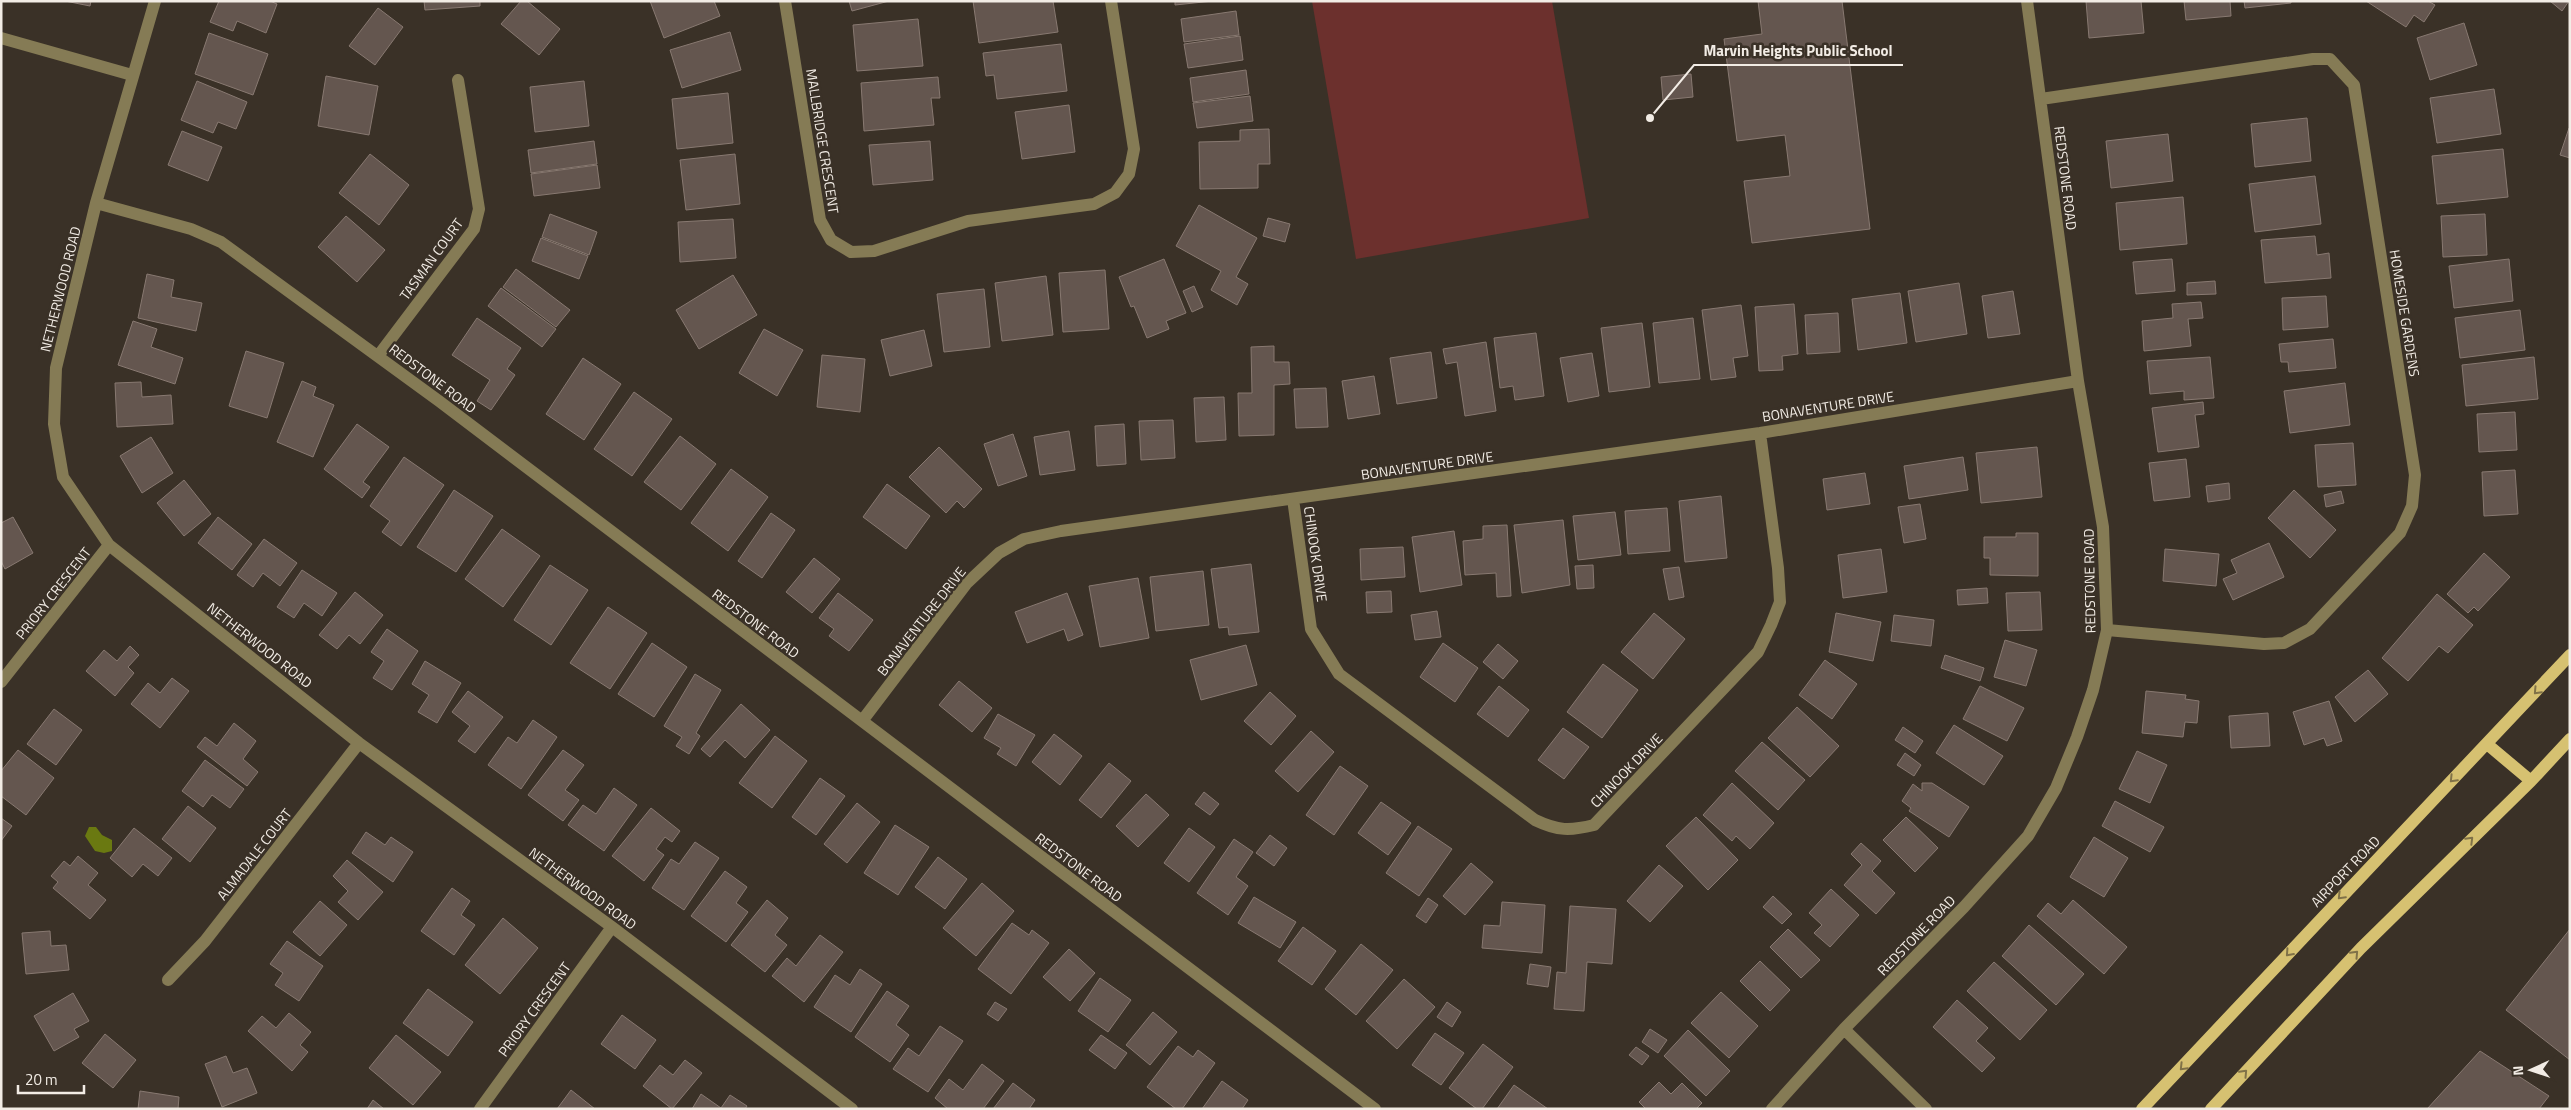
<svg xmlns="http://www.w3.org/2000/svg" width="2571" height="1110" font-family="'Titillium Web',sans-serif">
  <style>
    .green { fill: #6c302d }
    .water { fill: #6a7911 }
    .building { fill: #64564f; stroke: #887971 }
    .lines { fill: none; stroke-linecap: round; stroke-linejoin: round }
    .minor { stroke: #857b55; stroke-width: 12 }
    .major { stroke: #d6c171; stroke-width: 12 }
    .oneway { stroke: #807248 }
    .labels { text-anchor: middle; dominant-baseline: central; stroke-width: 5; stroke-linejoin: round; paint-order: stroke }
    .street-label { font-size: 14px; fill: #f2ece5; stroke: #3a3127 }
    .leader { fill: none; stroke: #f2ece5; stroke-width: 2 }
    .callout-dot { fill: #f2ece5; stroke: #3a3127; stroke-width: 2 }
    .callout-label { font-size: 15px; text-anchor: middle; font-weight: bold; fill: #f2ece5; stroke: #3a3127; stroke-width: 5; stroke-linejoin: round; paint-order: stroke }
  </style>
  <rect width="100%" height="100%" fill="#3a3127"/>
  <path class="green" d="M1312,1H1552L1589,218L1356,259Z"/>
  <path class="water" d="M89,827H96L102,835L112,840V851L104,853L95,851L85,836Z"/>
  <path class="building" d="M65,1H91L90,6Z
    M219,1H270L277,4L266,33L237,21L233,31L210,22Z
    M424,1H480V6L425,10Z
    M521,1H527L560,29L539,55L501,24Z
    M650,1H714L720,16L664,38Z
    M849,1H889L852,11Z
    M973,1H1053L1058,32L979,43Z
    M1175,1H1213L1175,5Z
    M1758,1H1842L1870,229L1752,243L1744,181L1790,176L1785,135L1737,141L1724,39L1762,34Z
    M2086,1H2141L2144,33L2089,38Z
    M2184,1H2230L2231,16L2186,20Z
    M2244,1H2291V3L2245,8Z
    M2366,1H2428L2435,5L2424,22L2414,15L2406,27Z
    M2550,1H2569L2562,11Z
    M378,8L403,27L375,65L349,46Z
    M1236,11L1239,35L1184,42L1181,19Z
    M918,19L923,66L857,71L853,25Z
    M2464,23L2477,65L2430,80L2417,38Z
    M730,32L741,70L682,88L670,50Z
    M209,33L268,54L253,95L195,74Z
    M1240,36L1243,60L1188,68L1184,44Z
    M1061,44L1067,91L997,99L994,75L986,76L983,53Z
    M1246,70L1249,94L1193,102L1190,78Z
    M1691,74L1693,97L1663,100L1661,77Z
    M326,76L378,86L369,135L318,126Z
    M938,77L940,98H931L934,125L864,131L861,83Z
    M197,81L247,102L236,129L218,122L213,133L181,120Z
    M584,81L589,126L535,132L530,87Z
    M2494,89L2501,134L2437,143L2430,98Z
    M728,93L733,143L677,149L672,99Z
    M1250,96L1253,121L1197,128L1193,103Z
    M1069,105L1075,152L1022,159L1015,112Z
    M2307,118L2311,161L2255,167L2251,124Z
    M2569,128L2570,129V158L2560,155Z
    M1269,129L1270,164H1258V188L1200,189L1199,142L1240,141V130Z
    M182,131L222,147L208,181L168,165Z
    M2168,134L2173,181L2111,188L2106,141Z
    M594,141L597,164L531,173L528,150Z
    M930,141L933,180L873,185L869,145Z
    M2503,149L2508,197L2437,204L2432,156Z
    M370,154L409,185L379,225L339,193Z
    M735,154L740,204L686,210L680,160Z
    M597,165L600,188L534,196L531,174Z
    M2315,176L2321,224L2255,232L2249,184Z
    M2183,197L2187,244L2120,250L2116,203Z
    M1199,205L1257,238L1236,277L1248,284L1237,305L1211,290L1221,271L1176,246Z
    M550,214L597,232L589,255L542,237Z
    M2485,214L2487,255L2443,257L2441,216Z
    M346,216L385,250L357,282L318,247Z
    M1268,218L1290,224L1285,242L1263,236Z
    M733,219L736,258L680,262L678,222Z
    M2315,236L2317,255L2329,253L2331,278L2265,283L2261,240Z
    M541,238L588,256L579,279L532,261Z
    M1164,259L1186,313L1166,321L1169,329L1147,338L1134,306L1131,307L1119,277Z
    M2172,259L2175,291L2136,294L2133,262Z
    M2509,259L2513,301L2454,308L2449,266Z
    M516,269L570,310L556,327L503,287Z
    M1105,270L1109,329L1063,332L1059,273Z
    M147,274L174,280L171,297L202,303L196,331L138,318Z
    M733,275L757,315L699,349L676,310Z
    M1046,276L1053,335L1002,341L995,283Z
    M2215,281L2216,294L2187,295V283Z
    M1959,283L1967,334L1916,342L1908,291Z
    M1194,286L1203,307L1192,312L1183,291Z
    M501,288L556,329L542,347L488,306Z
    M984,289L990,347L944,352L937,294Z
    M2013,291L2020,334L1988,338L1982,296Z
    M1900,293L1907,343L1858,350L1852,299Z
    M2326,296L2328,327L2283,330L2282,298Z
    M2201,302L2203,318L2188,319L2191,346L2144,351L2142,321L2173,318L2172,304Z
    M1794,304L1798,354L1782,356L1783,370L1759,371L1755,307Z
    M1741,305L1748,356L1733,358L1736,377L1711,380L1702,310Z
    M2520,310L2525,350L2460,358L2455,318Z
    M1838,313L1840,352L1807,354L1805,315Z
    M477,318L521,348L507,369L515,375L491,410L477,401L490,380L452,355Z
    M1693,318L1700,379L1659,383L1653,323Z
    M133,321L157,329L151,347L183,358L175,384L118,365Z
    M1642,323L1650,387L1609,392L1601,328Z
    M764,329L803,350L777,396L739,373Z
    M924,330L932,366L890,376L881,340Z
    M1536,333L1544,396L1515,400L1513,386L1500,388L1494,338Z
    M2333,339L2336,368L2289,372L2288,362H2281L2279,344Z
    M1486,342L1496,411L1465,416L1457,362L1446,364L1443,349Z
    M1274,346V362H1289L1290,384L1274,385V435L1239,436L1238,393H1252L1251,347Z
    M246,351L284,363L267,418L229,406Z
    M1431,352L1437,398L1397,404L1390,358Z
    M1592,353L1599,396L1568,402L1560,358Z
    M822,355L865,359L860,412L817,407Z
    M2210,357L2214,398L2184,400V391L2150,394L2147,361Z
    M2534,357L2538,399L2466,406L2462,365Z
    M583,358L621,384L584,440L546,414Z
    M1374,376L1380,414L1348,419L1342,381Z
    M302,381L316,387L313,396L334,405L313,457L277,442Z
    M141,382L142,397L171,395L173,424L117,427L115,383Z
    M2345,383L2350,425L2290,433L2284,391Z
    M1326,388L1328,427L1296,428L1294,389Z
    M634,392L672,419L632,476L594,449Z
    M1224,397L1226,440L1196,442L1194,398Z
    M2203,402L2204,414L2195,415L2199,447L2158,452L2152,408Z
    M2515,412L2517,450L2479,452L2477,414Z
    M1173,420L1175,458L1141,460L1139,421Z
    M357,424L389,447L363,482L370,487L362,498L324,469Z
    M1124,424L1126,464L1097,466L1095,426Z
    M1069,431L1075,470L1040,475L1034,437Z
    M1013,434L1027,476L998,486L984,444Z
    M680,436L716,464L681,510L644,482Z
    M151,437L173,473L142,493L120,456Z
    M2353,443L2356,485L2318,487L2315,445Z
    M939,447L982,489L964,508L957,501L946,513L909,477Z
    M2037,447L2042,497L1981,503L1976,453Z
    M404,457L444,485L401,546L382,532L390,521L370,506Z
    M1963,457L1968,490L1909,499L1904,466Z
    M2186,459L2190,497L2154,501L2149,463Z
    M731,469L768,497L728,551L691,523Z
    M2515,470L2518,514L2484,516L2482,472Z
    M1865,473L1870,504L1827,510L1823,479Z
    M184,480L211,514L184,536L157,503Z
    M2229,483L2230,499L2208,502L2206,486Z
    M887,484L930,516L906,549L863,517Z
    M454,490L493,516L456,572L417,547Z
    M2294,490L2336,530L2310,558L2268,518Z
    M2341,491L2344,503L2326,507L2324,495Z
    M1721,496L1727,558L1685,562L1679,501Z
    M1920,504L1926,539L1904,543L1898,507Z
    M1667,508L1670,551L1628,554L1625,511Z
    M1615,512L1621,555L1578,560L1573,516Z
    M771,513L795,530L762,578L738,561Z
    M13,517L33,553L5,569L1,561V523Z
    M218,517L252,544L232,570L198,543Z
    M1563,520L1570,585L1522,593L1514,525Z
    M1507,525L1511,596L1497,597L1496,573L1465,575L1463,541L1483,539V526Z
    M502,529L540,556L503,607L465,579Z
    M1454,531L1462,585L1420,592L1412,537Z
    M2016,533H2038V576L1990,575V558H1984V537H2016Z
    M264,539L297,563L280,586L263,573L253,587L237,575Z
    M2269,543L2284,577L2233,600L2223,579L2237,573L2231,560Z
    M1403,547L1405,577L1361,580L1360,549Z
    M1881,549L1887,592L1843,598L1838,555Z
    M2165,549L2219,554L2216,586L2163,581Z
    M2484,553L2510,577L2478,611L2474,607L2468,613L2447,594Z
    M814,558L840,579L812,613L786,592Z
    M1251,564L1259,632L1229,635L1228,627L1219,628L1211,569Z
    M550,565L588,590L551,645L514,620Z
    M1593,565L1594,588L1577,589L1575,566Z
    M1679,567L1684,597L1669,600L1663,569Z
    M302,570L337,593L322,616L304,603L294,618L277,607Z
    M1203,571L1209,625L1156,631L1150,577Z
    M1138,578L1149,638L1100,647L1089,586Z
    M1987,588L1988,603L1958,605L1957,590Z
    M1391,591L1392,612L1367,613L1366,592Z
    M355,592L383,615L360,644L349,635L337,649L319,635Z
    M2040,592L2042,630L2008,631L2006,593Z
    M838,593L873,620L849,651L829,636L834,629L819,618Z
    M1067,593L1083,635L1068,641L1064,629L1027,643L1015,612Z
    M2437,594L2473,625L2448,653L2439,646L2408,681L2382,658Z
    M608,607L647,633L610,689L570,663Z
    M1437,611L1441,637L1415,640L1411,615Z
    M1654,613L1685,639L1653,679L1621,652Z
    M1836,613L1881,622L1873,661L1829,652Z
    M1894,615L1934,620L1931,646L1891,641Z
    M387,629L418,651L392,690L373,678L384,661L371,652Z
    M2005,640L2037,650L2026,686L1994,677Z
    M652,643L687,667L654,717L618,694Z
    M1443,643L1478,668L1455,702L1420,677Z
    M1498,644L1518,661L1503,679L1483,662Z
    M1246,645L1257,685L1201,700L1190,660Z
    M130,646L139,655L128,667L134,673L115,696L86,671L104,650L117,661Z
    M1945,655L1984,668L1980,681L1941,668Z
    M1825,660L1857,684L1832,719L1799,695Z
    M425,661L461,683L437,723L418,712L429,695L412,684Z
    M1603,664L1638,690L1602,738L1567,712Z
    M2368,670L2388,694L2355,722L2335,697Z
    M695,674L721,690L696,733L700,736L689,754L676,746L682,737L664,726Z
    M172,678L189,691L160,728L131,704L148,683L160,693Z
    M959,681L992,708L972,732L939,705Z
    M1499,686L1529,710L1508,737L1477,714Z
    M1980,686L2024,708L2007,741L1963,719Z
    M468,691L503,717L475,753L458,741L470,726L452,712Z
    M2146,691L2186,695L2185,699L2199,701L2197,723L2185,722L2183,737L2142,733Z
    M1270,692L1296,716L1271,745L1244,721Z
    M2329,701L2342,741L2327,746L2324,738L2304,745L2293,712Z
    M741,704L770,730L745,758L725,740L710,757L701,749Z
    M1797,707L1839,746L1810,777L1768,738Z
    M54,709L82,730L56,765L27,744Z
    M2268,713L2270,746L2231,748L2229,716Z
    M998,714L1035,735L1016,766L997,754L1001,748L984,738Z
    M533,720L557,737L521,789L488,765L508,737L517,743Z
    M234,723L256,741L243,759L258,772L247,786L197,747L205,737L217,746Z
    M1954,725L2003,756L1984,785L1936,753Z
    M1903,727L1923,741L1915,753L1895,740Z
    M1563,728L1589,747L1564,779L1538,760Z
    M1311,731L1334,752L1298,792L1275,771Z
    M1054,734L1082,756L1060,785L1032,762Z
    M775,736L807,761L772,808L739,783Z
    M1762,742L1805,780L1778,810L1735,771Z
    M18,750L54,778L26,815L1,796V771Z
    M563,750L584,765L565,790L579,800L563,821L528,795Z
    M2137,751L2167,765L2150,803L2119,789Z
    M1905,753L1921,765L1914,776L1897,765Z
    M205,760L244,789L230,808L212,795L203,807L182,791Z
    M1109,763L1131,781L1101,818L1079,800Z
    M1340,766L1368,786L1334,835L1306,815Z
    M820,778L845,796L816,835L792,817Z
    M1732,783L1774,823L1750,849L1736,836L1732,841L1703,815Z
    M1922,783H1932L1969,807L1949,837L1909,811L1911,808L1902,801L1913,784L1922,791Z
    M614,788L637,805L604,851L568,825L583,805L596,814Z
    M1204,792L1219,804L1210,815L1195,804Z
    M1146,794L1169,815L1138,847L1116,826Z
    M2115,801L2164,827L2150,852L2102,826Z
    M1381,802L1411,823L1388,855L1358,833Z
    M857,803L880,822L847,863L824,844Z
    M188,806L216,828L190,862L162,839Z
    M651,808L680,831L672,842L665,837L656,849L664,855L644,881L612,856Z
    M1696,817L1738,860L1708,890L1666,846Z
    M1906,817L1938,848L1915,872L1883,840Z
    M1,818L12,826L1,841Z
    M895,825L929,847L898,895L864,873Z
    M1418,826L1452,849L1419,896L1386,873Z
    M134,828L172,858L158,876L143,864L132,877L110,858Z
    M1189,828L1215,847L1189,882L1164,863Z
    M366,832L385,845L391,837L413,852L393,882L352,853Z
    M1270,835L1287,848L1274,866L1256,853Z
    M2094,837L2128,858L2104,897L2070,877Z
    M1234,839L1253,852L1236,877L1248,886L1228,915L1197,893Z
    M695,842L719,858L684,910L652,888L671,859L679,864Z
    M1861,843L1881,861L1872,871L1895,893L1876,914L1844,885L1862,865L1851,854Z
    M78,856L98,873L88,885L106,900L90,919L53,888L58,882L51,876L64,861L70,866Z
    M938,857L967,879L945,909L915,887Z
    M347,860L383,892L358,920L338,902L348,891L333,876Z
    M1471,863L1493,882L1465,915L1443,896Z
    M1659,865L1683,886L1650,922L1627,901Z
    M725,871L747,887L736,903L748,912L726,942L691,916Z
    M982,883L1014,911L976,956L943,928Z
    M452,888L470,901L461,915L475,925L454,955L421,931Z
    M1831,889L1859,915L1830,947L1814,933L1822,925L1809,913Z
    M1773,896L1792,914L1782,924L1763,907Z
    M1254,897L1296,922L1280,948L1238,923Z
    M1428,898L1438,905L1426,923L1416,916Z
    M767,900L788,918L775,935L787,945L765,972L731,945Z
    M2073,900L2127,947L2104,974L2037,916L2048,903L2061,914Z
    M320,901L347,925L320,956L293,932Z
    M1502,902L1545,905L1542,953L1482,948L1484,925L1500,926Z
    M1570,906L1616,909L1612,964L1587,962L1584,1011L1554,1009L1557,972L1566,973Z
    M503,918L538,948L500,994L465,965Z
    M1012,923L1029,935L1032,930L1049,943L1011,994L978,969Z
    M2029,925L2084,974L2056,1005L2002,956Z
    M1303,927L1336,951L1312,985L1278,961Z
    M1788,929L1820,960L1801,978L1770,947Z
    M2570,929V1060L2506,1010Z
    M50,931L51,946L66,945L69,970L26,974L22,933Z
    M820,935L843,952L804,1002L772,976L787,958L796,966Z
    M287,941L323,966L299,1001L275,985L283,973L270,964Z
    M1361,944L1393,970L1356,1015L1325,989Z
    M1069,949L1095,973L1070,1001L1043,977Z
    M1760,961L1790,990L1770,1011L1740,981Z
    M1994,962L2047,1010L2020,1040L1967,991Z
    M1530,964L1551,967L1548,987L1527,984Z
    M860,969L882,984L851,1032L814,1007L835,975L850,985Z
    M1100,978L1131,1000L1108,1032L1078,1011Z
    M1404,979L1435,1007L1397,1049L1366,1021Z
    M428,989L473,1022L448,1056L403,1023Z
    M887,991L909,1006L896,1025L909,1035L890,1062L855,1037Z
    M1721,992L1758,1026L1729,1058L1691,1023Z
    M73,993L89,1021L74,1029L79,1037L54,1051L34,1016Z
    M1957,1000L1988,1028L1976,1041L1995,1058L1982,1072L1933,1027Z
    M995,1002L1007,1009L998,1021L987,1014Z
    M1447,1002L1461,1012L1452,1027L1437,1017Z
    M1153,1012L1177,1032L1150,1065L1126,1045Z
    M289,1013L311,1032L300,1045L308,1052L292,1071L248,1031L262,1016L276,1028Z
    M622,1015L656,1040L635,1069L601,1044Z
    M940,1026L963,1041L928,1092L893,1069L908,1048L919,1056Z
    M1650,1029L1667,1040L1658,1053L1642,1042Z
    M1688,1030L1730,1071L1706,1096L1664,1056Z
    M1435,1033L1464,1053L1441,1085L1412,1065Z
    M105,1034L136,1060L113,1088L82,1063Z
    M396,1035L441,1072L413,1105L369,1068Z
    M1101,1035L1127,1053L1115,1069L1089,1050Z
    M1483,1044L1513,1067L1482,1109H1477L1449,1088Z
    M1178,1046L1193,1057L1198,1050L1215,1063L1182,1109H1176L1147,1087Z
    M1636,1047L1649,1056L1642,1065L1629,1055Z
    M2480,1051L2549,1096L2539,1109H2427Z
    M226,1056L233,1073L247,1068L257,1093L222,1107L205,1064Z
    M685,1060L702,1073L672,1109L643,1086L660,1065L673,1075Z
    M982,1064L1004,1081L983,1109H948L935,1098L949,1079L963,1090Z
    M1222,1081L1248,1100L1242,1109H1202Z
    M1659,1082L1671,1094L1682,1083L1702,1103L1696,1109H1646L1639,1102Z
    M1013,1083L1035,1100L1029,1109H993Z
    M1514,1085L1548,1109H1497Z
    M571,1090L595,1109H557Z
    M140,1091L179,1097L178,1109H138Z
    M701,1094L721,1108L730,1095L747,1106L745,1109H692Z
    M373,1100L384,1109H367Z"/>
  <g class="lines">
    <path class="minor" d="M155,1L96,203L56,368L54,424L63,477L109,545L359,743L612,927L852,1109
      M785,1L820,220L831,240L851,252L874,251L968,221L1094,204L1115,193L1129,174L1134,149L1111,1
      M1,38L132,75
      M2041,99L2313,59H2330L2354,85L2415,475L2412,506L2400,533L2310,629L2284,643L2264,644L2107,630
      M96,203L191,229L221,242L439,401L1375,1109
      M378,356L474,229L479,209L458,80
      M1293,499L1311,629L1339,674L1535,820C1558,831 1570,831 1594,825L1758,652L1771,625L1780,602L1778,568L1760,433
      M1,682L109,545
      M862,721L966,584L999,553L1024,539L1061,531L1760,433L2078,381
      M168,980L205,941L359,743
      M1844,1029L1926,1109
      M480,1109L612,927
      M1772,1109L1844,1029L1964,907L2028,836L2056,788L2077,737L2093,690L2107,630L2103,527L2078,381L2027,1"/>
    <path class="major" d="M2487,744L2531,781
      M2142,1109L2570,655
      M2211,1109L2361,948L2531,781L2570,739"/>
  </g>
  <defs><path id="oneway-chevron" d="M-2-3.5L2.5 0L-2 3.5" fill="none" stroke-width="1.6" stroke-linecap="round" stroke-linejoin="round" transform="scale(1.25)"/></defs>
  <g class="oneway">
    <use href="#oneway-chevron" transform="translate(2537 691) rotate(133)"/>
    <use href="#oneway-chevron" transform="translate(2453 779) rotate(134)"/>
    <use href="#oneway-chevron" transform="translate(2470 840) rotate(-45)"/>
    <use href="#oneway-chevron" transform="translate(2341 896) rotate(134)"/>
    <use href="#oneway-chevron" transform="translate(2289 953) rotate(132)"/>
    <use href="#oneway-chevron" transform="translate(2355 954) rotate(-47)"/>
    <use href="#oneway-chevron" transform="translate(2183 1067) rotate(134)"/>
    <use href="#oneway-chevron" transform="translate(2244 1073) rotate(-47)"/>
  </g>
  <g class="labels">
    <g class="street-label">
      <text transform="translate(823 141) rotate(81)">MALLBRIDGE CRESCENT</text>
      <text transform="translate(2066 178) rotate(83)">REDSTONE ROAD</text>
      <text transform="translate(431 259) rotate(-54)">TASMAN COURT</text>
      <text transform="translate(60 289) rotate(-76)">NETHERWOOD ROAD</text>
      <text transform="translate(2405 313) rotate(81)">HOMESIDE GARDENS</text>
      <text transform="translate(433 378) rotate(37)">REDSTONE ROAD</text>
      <text transform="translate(1828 406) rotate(-9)">BONAVENTURE DRIVE</text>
      <text transform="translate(1427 465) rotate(-8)">BONAVENTURE DRIVE</text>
      <text transform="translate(1316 554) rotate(82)">CHINOOK DRIVE</text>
      <text transform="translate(2089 581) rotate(-91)">REDSTONE ROAD</text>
      <text transform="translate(53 593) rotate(-52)">PRIORY CRESCENT</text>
      <text transform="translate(921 621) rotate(-52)">BONAVENTURE DRIVE</text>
      <text transform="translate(756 623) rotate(37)">REDSTONE ROAD</text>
      <text transform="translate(260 645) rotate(38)">NETHERWOOD ROAD</text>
      <text transform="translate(1626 770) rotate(-46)">CHINOOK DRIVE</text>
      <text transform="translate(254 854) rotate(-52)">ALMADALE COURT</text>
      <text transform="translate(1079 867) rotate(37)">REDSTONE ROAD</text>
      <text transform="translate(2345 871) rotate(-46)">AIRPORT ROAD</text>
      <text transform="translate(583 888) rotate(36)">NETHERWOOD ROAD</text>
      <text transform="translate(1916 935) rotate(-46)">REDSTONE ROAD</text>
      <text transform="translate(534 1009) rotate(-54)">PRIORY CRESCENT</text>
    </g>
  </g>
  <path class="leader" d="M1650 118L1694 65H1903"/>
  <circle class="callout-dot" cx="1650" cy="118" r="5"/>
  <g class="callout-label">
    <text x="1798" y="56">Marvin Heights Public School</text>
  </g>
  <rect width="2571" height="1110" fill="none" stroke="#f2ece5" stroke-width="5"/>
  <g transform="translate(2531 1070) rotate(267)" stroke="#3a3127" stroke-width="4" paint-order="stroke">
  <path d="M0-4L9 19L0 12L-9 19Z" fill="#f2ece5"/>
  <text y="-8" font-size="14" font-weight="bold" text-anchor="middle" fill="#f2ece5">N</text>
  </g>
  <path d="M18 1085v8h66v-8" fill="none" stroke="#f2ece5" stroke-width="2.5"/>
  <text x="25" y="1085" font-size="15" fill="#f2ece5" stroke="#3a3127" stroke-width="4" paint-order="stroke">20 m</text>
</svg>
